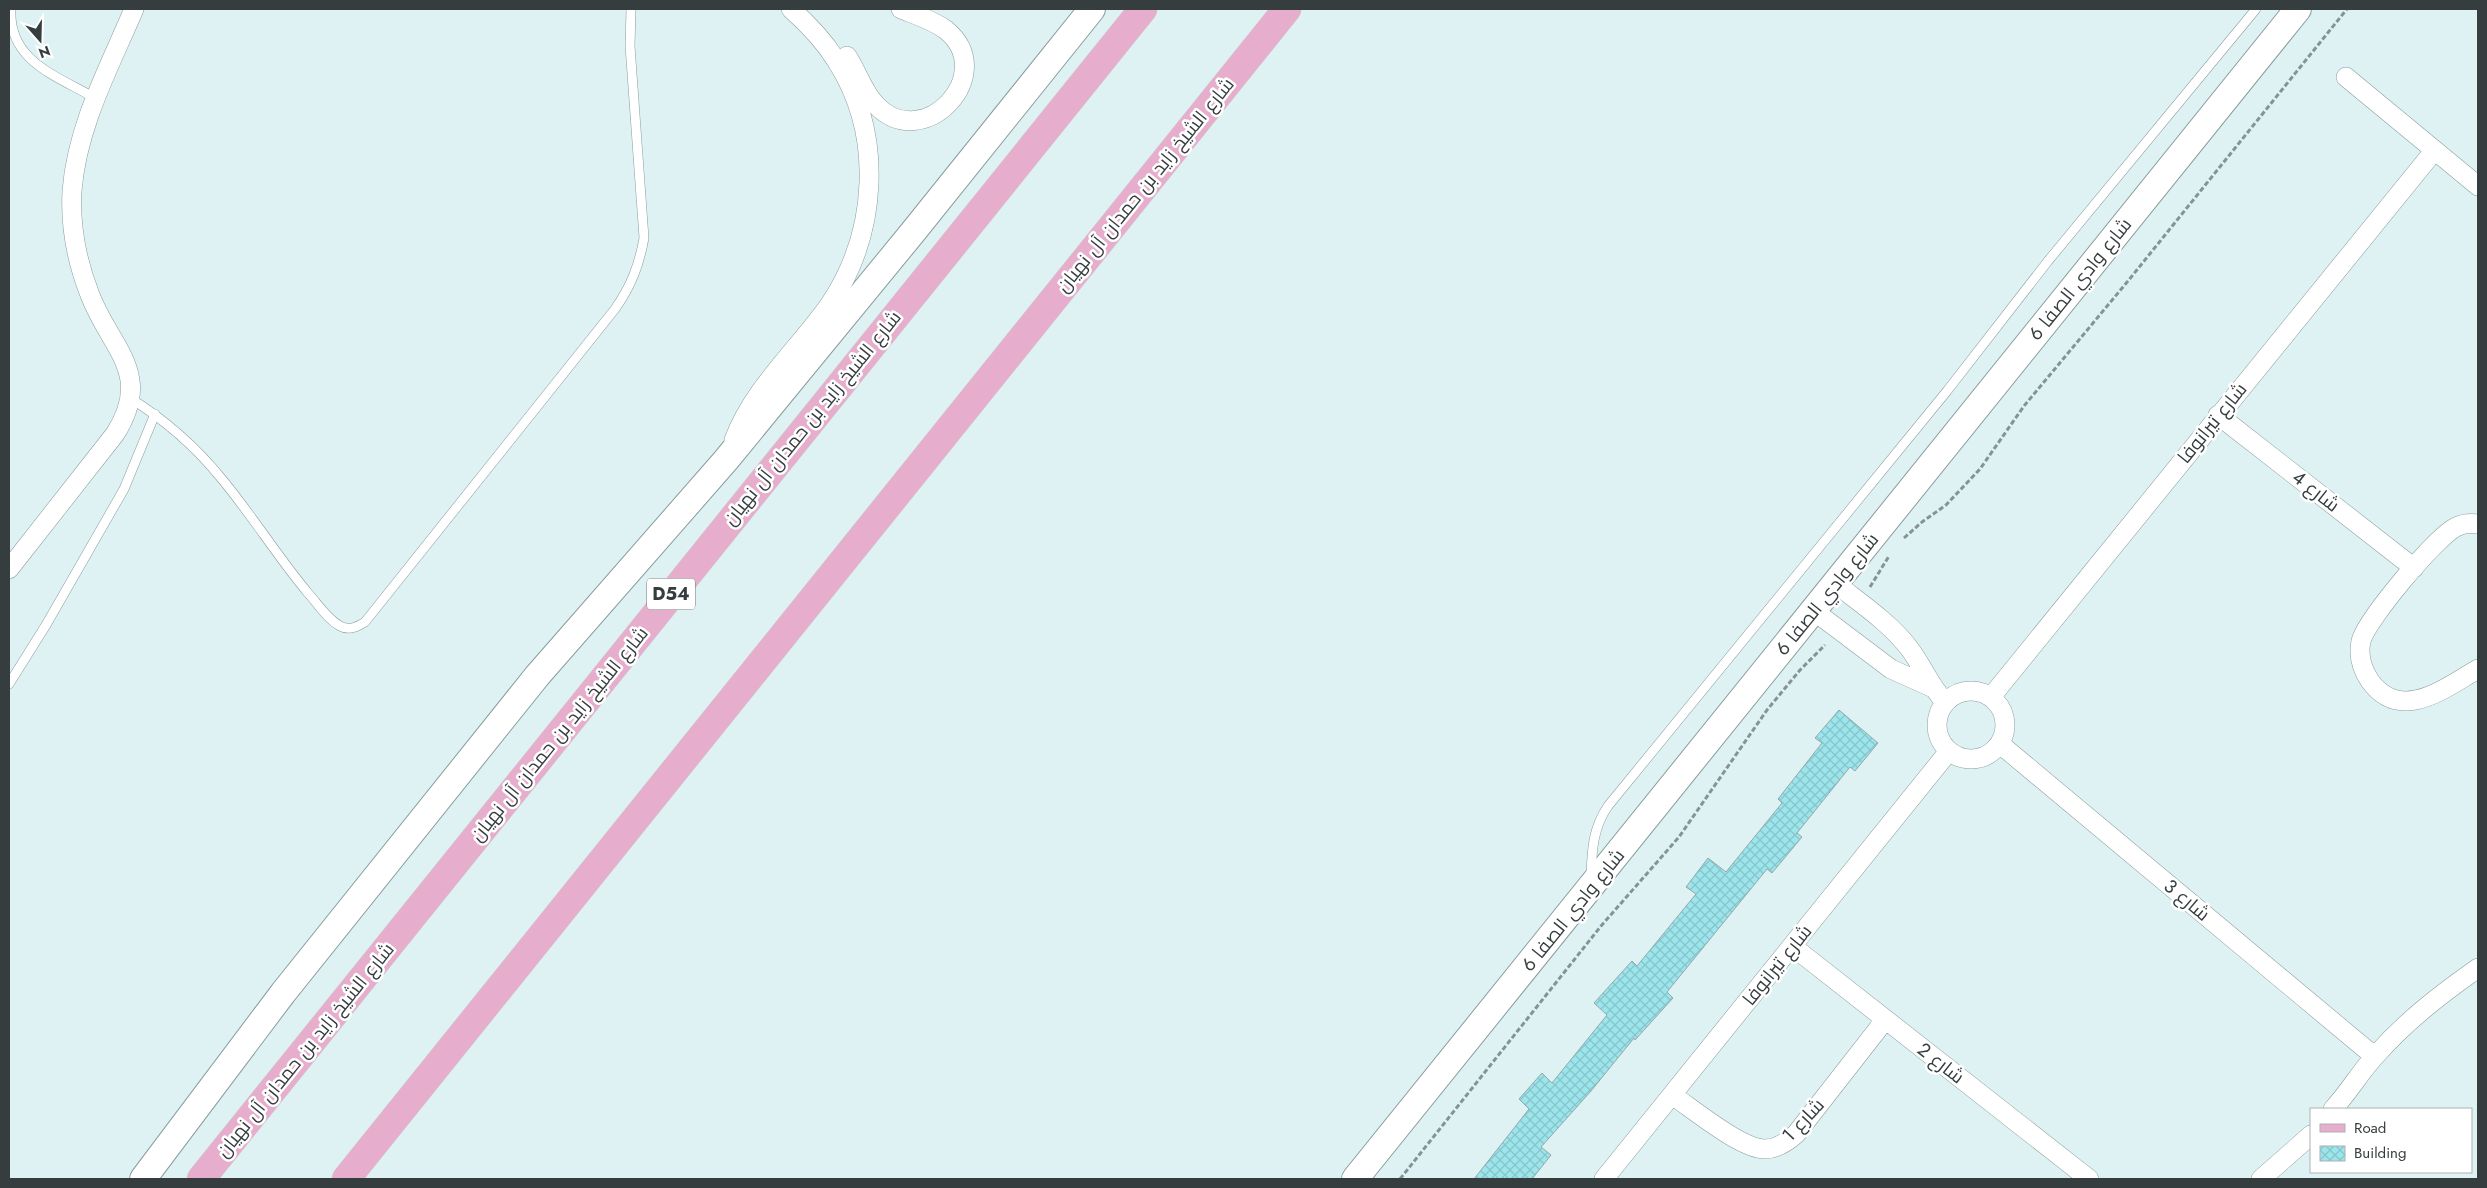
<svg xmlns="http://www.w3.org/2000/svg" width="2487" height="1188" font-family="Jost,Cairo,sans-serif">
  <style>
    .building { fill: url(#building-cross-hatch); stroke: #95a8aa }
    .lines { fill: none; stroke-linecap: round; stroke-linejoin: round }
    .lane-casing { stroke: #899c9e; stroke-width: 10 }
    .street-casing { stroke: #899c9e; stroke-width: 20 }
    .secondary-casing { stroke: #899c9e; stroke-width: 28 }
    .primary-casing { stroke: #cfd0d1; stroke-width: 29 }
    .path { stroke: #859395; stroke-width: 3; stroke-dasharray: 5 2.5; stroke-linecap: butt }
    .lane { stroke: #fff; stroke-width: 9 }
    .street { stroke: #fff; stroke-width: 19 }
    .secondary { stroke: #fff; stroke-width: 26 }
    .primary { stroke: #e6aecc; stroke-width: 28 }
    .labels { text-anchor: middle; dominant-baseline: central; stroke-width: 5; stroke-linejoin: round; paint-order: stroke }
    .shield { fill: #fff; stroke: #727778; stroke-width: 1 }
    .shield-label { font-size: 18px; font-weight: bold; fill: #353d3e }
    .street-label { font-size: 19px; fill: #353d3e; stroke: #fff }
  </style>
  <defs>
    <pattern id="building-cross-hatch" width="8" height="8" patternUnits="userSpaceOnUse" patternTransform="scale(1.25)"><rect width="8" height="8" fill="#9be5eb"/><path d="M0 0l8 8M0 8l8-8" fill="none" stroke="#86c5cb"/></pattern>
  </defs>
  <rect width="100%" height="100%" fill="#def2f4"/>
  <path class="building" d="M1839,710L1878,743L1855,771L1850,767L1797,833L1802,837L1772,873L1767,869L1667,992L1673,998L1635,1040L1634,1038L1591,1091L1541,1147L1551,1155L1532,1179H1474L1529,1109L1519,1099L1542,1073L1552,1083L1607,1015L1594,1003L1632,961L1637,966L1696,894L1686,887L1708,858L1726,872L1782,803L1778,799L1822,743L1815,738Z"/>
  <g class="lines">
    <g class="lane-casing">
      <path id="lane" d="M11,9C8,61 57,76 95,98
        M130,398C165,420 195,446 221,478C252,515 277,556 308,593C318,604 327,619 340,626C349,631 357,627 365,622L615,309C631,286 639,266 644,238L630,46L631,9
        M9,684L46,625L124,489L155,414
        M1591,875C1592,849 1593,828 1608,806L1947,391L2048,261L2256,9"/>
    </g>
    <g class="street-casing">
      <path id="street" d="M847,56C857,71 863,92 876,105C923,155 1000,74 946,30C933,20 916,15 901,9
        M2346,77L2478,186
        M2218,415L2414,568
        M734,440C754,387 798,350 830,304C878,232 884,134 836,60C824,41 808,24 791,9
        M2478,524C2471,523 2462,524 2456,527C2436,537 2367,619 2361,641C2358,655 2362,669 2370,681C2401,724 2446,687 2478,669
        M9,569L115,434C154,373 110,348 90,295C77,262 70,227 72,191C77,126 109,68 134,9
        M1835,583C1860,603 1889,622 1909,648C1923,666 1929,685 1945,702
        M1814,611L1891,669L1931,687
        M1937 725a34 34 0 1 1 68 0a34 34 0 1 1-68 0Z
        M1991,697L2434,151
        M2000,744L2374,1056
        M1792,946L2089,1179
        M1672,1095C1693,1109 1741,1149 1765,1149C1777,1149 1787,1142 1796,1134L1885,1020
        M2333,1109C2349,1092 2360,1072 2376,1055C2406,1021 2441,994 2478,968
        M1604,1179L1949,751
        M2261,1179L2311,1135"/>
    </g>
    <g class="secondary-casing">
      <path id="secondary" d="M143,1179L283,993L537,676L726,460L913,232L1092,9
        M1355,1179L2298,9"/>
    </g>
    <g class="primary-casing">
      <path id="primary" d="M201,1179L1143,9
        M346,1179L1287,9"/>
    </g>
    <path class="path" d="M1904,538L1922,522L1946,505L1980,469L2024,406L2128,281L2347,9
      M1870,587L1889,556
      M1400,1179L1601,926L1679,837L1767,710L1800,670L1825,645"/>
    <use href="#lane" class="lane"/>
    <use href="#street" class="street"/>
    <use href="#secondary" class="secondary"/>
    <use href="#primary" class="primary"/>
  </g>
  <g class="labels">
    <rect class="shield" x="647" y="578.5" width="48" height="31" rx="4"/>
    <g class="shield-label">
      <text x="671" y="594">D54</text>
    </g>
    <g class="street-label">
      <text transform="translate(1145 185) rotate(-51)">شارع الشيخ زايد بن حمدان آل نهيان</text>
      <text transform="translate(2080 279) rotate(-51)">شارع وادي الصفا 6</text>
      <text transform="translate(812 418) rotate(-51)">شارع الشيخ زايد بن حمدان آل نهيان</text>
      <text transform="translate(2212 423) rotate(-51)">شارع تيرانوفا</text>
      <text transform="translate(2316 491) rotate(38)">شارع 4</text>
      <text transform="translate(1827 594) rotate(-51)">شارع وادي الصفا 6</text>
      <text transform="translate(559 734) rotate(-51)">شارع الشيخ زايد بن حمدان آل نهيان</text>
      <text transform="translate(2187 900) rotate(40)">شارع 3</text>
      <text transform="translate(1573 910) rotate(-51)">شارع وادي الصفا 6</text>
      <text transform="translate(1777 965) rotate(-51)">شارع تيرانوفا</text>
      <text transform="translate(305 1050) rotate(-51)">شارع الشيخ زايد بن حمدان آل نهيان</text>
      <text transform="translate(1941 1063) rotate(38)">شارع 2</text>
      <text transform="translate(1803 1120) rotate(-47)">شارع 1</text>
    </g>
  </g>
  <rect width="2487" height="1188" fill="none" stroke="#353d3e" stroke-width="20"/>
  <rect x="2310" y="1108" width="162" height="65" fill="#ffffff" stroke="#aeb1b2"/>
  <rect x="2320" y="1124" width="25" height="8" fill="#e6aecc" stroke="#aeb1b2"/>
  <text x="2354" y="1133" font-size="15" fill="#353d3e">Road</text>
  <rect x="2320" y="1146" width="25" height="15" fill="url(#building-cross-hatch)" stroke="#aeb1b2"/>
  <text x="2354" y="1158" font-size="15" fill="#353d3e">Building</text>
  <g transform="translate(40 40) rotate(160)" stroke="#ffffff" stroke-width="4" paint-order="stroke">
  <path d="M0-4L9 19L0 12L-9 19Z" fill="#353d3e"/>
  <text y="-8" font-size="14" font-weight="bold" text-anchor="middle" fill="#353d3e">N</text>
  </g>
</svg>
